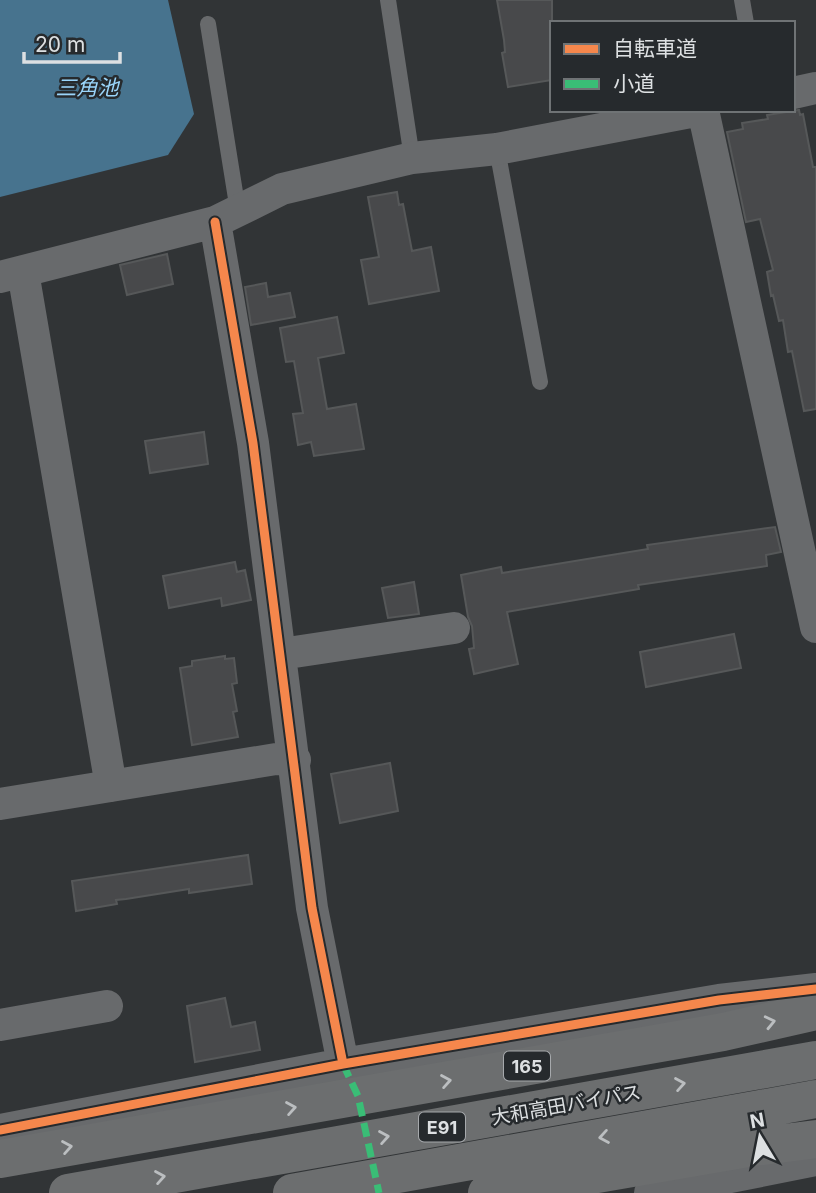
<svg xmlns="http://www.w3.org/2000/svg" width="816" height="1193" font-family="Inter,'Noto Sans JP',sans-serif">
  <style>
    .water { fill: #47738e }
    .building { fill: #48494b; stroke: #565859; stroke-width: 2 }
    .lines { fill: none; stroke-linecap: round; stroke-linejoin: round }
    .service { stroke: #686a6c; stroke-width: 16 }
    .minor { stroke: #686a6c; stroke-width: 32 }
    .trunk { stroke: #6c6e6f; stroke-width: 38 }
    .quiet { stroke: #3abd76; stroke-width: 7; stroke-dasharray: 14 7; stroke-linecap: butt }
    .cycleway-casing { stroke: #262a2d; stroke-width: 13 }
    .cycleway { stroke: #f5874c; stroke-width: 9 }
    .oneway { stroke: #bbbec0 }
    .labels { text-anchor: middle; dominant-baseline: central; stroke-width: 5; stroke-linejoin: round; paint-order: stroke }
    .shield { fill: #262a2d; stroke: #a6a9ac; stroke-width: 2 }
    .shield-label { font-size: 18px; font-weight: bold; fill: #dde0e2 }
    .street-label { font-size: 19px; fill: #dde0e2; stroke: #262a2d }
    .water-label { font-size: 21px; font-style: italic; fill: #9ad5fa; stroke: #262a2d }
  </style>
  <rect width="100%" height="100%" fill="#313436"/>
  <path class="water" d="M0,0H168L194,114L168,155L0,197Z"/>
  <path class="building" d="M497,0H552V80L508,87L502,53L505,52L504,40Z
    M799,110L800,115L803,114L813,167H816V409L804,411L792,351L788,352L783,320L779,321L773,295L771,296L767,272L773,270L760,219L746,222L727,132L743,129L742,123L768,119L767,115Z
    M397,192L399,205L403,204L412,251L431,247L439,291L369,304L361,260L379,257L368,197Z
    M167,254L173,284L127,295L120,265Z
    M266,283L268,297L290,293L295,317L251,325L245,287Z
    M337,317L344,353L318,358L327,409L356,404L364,449L314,456L311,442L298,445L293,414L303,413L294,361L286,362L280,328Z
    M204,432L208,464L150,473L145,441Z
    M775,527L781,552L766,555L767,566L638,585L639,589L507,612L518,664L474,674L469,649L474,648L472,626L468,617L461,575L501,567L502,573L648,549L647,545Z
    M235,562L237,572L245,570L251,600L222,606L221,598L169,608L163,576Z
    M414,582L419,614L388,618L382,588Z
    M734,634L741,668L646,687L640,652Z
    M225,656V659L234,658L237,683L232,684L237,711L233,712L238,737L192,745L180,668L192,666V661Z
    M390,763L398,811L340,823L331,774Z
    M248,855L252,884L189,893V889L126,899L116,900L117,904L76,911L72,881Z
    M225,998L231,1027L255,1022L260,1050L195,1062L187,1006Z"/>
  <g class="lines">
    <path class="service" d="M388,0L412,158
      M742,0L746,23
      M208,24L238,211
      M497,149L540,382"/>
    <path class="minor" d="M793,93L816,88
      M703,110L816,627
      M215,222L253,443L312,908L343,1064
      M23,272L111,786
      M0,277L215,222L282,189L412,158L497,149L701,110
      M281,654L454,628
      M0,804L276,759L295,760
      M0,1025L107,1006
      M0,1130L343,1064L719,1000L816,989
      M650,1193L816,1160"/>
    <path class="trunk" d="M0,1159L723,1032L816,1011
      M68,1193L816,1060
      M292,1193L816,1099
      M487,1193L754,1147L816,1139"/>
    <path class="quiet" d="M343,1064L358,1096L379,1193"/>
    <g class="cycleway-casing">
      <path id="cycleway" d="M215,222L253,443L312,908L343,1064
        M0,1130L343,1064L719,1000L816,989"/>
    </g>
    <use href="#cycleway" class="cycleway"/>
  </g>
  <defs><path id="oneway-chevron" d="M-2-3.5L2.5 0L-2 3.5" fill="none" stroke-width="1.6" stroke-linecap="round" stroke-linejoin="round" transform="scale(1.75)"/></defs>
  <g class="oneway">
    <use href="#oneway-chevron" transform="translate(770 1022) rotate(-13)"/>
    <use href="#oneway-chevron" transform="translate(446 1081) rotate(-10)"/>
    <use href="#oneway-chevron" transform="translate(680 1084) rotate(-10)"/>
    <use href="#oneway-chevron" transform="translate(291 1108) rotate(-10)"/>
    <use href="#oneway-chevron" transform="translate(384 1137) rotate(-10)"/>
    <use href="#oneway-chevron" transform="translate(604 1137) rotate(170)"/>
    <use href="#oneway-chevron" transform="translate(67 1147) rotate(-10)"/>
    <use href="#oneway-chevron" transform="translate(160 1177) rotate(-10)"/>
  </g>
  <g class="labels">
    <g class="shield">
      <rect x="504" y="1051.5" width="46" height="29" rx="5"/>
      <rect x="419" y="1112.5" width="46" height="29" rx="5"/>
    </g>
    <g class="shield-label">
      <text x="527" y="1066">165</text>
      <text x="442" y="1127">E91</text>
    </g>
    <g class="street-label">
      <text transform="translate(566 1105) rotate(-10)">大和高田バイパス</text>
    </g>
    <g class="water-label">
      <text x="87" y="87">三角池</text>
    </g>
  </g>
  <rect x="550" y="21" width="245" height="91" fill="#262a2d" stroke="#6f7375" stroke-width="2"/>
  <rect x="564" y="44" width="35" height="10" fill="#f5874c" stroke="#6f7375" stroke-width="2"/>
  <text x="613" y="56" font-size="21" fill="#dde0e2">自転車道</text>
  <rect x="564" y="79" width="35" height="10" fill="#3abd76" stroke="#6f7375" stroke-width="2"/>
  <text x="613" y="91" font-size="21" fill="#dde0e2">小道</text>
  <g transform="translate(760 1137) rotate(350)" stroke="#262a2d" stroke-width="5" paint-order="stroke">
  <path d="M0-5L12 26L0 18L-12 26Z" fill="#dde0e2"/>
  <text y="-10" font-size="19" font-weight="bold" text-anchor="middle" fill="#dde0e2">N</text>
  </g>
  <path d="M24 52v10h96v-10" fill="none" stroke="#dde0e2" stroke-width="3.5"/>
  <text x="35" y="52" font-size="21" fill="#dde0e2" stroke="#262a2d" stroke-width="5" paint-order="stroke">20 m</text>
</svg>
